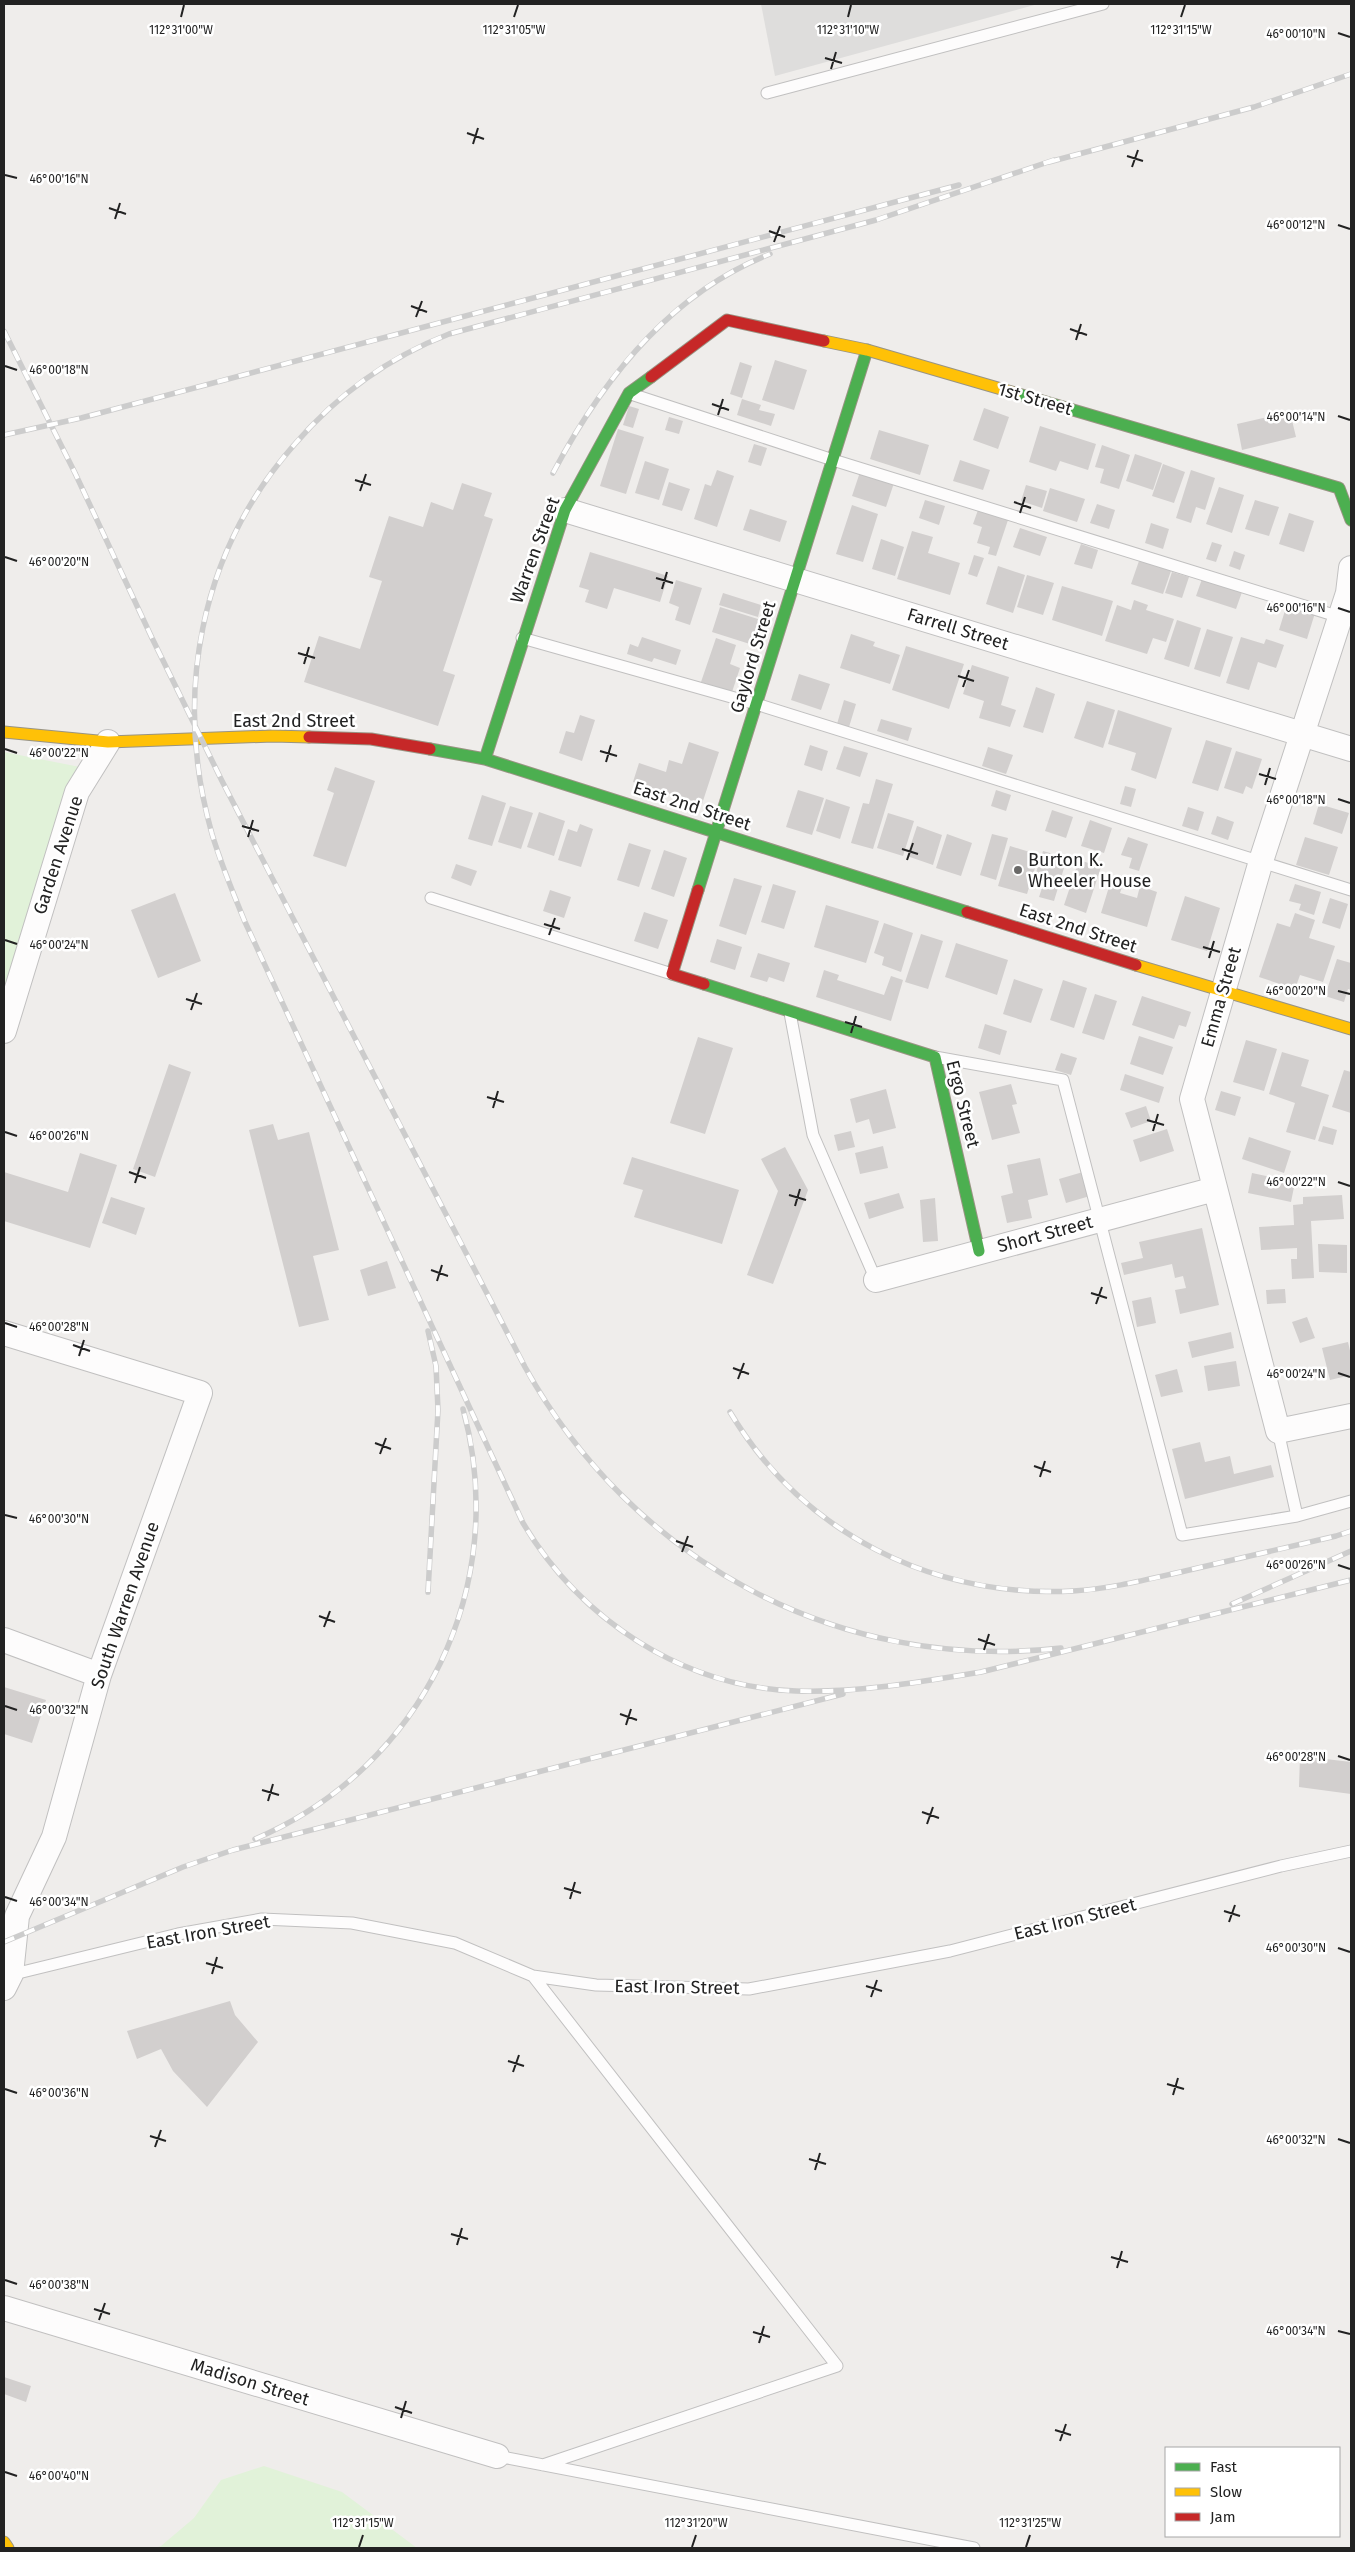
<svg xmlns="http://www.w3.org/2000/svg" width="1355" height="2552" font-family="'Fira Sans',sans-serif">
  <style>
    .religious { fill: #dedddc }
    .park { fill: #e1f2d9 }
    .building { fill: #d2cfce }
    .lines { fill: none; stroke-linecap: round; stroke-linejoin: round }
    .lane-casing { stroke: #c1c0c0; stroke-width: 13 }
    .street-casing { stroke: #c1c0c0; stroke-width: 26 }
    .fast-casing { stroke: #999483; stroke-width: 13 }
    .slow-casing { stroke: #999483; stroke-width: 13 }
    .jam-casing { stroke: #999483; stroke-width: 13 }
    .lane { stroke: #fdfcfc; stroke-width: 11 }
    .street { stroke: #fdfcfc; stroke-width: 24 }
    .fast { stroke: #4caf50; stroke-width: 11 }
    .slow { stroke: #ffc107; stroke-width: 11 }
    .jam { stroke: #c62828; stroke-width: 11 }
    .rail-casing { stroke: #ccc; stroke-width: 5.5 }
    .rail { stroke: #fff; stroke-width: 4; stroke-dasharray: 11; stroke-linecap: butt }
    .ticks { fill: none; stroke: #222; stroke-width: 2 }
    .poi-dot { fill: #6a6968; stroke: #fff; stroke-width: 2 }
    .labels { text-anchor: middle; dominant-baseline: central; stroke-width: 5; stroke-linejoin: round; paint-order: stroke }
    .street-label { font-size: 18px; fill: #222; stroke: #fff }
    .poi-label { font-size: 18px; fill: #222; stroke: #fff; text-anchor: start }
    .ticks-label { font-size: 12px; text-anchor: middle; fill: #222; stroke: #fff; stroke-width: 5; stroke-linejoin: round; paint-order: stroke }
  </style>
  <rect width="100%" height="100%" fill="#efedeb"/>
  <path class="religious" d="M761,4H1038L775,76Z"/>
  <path class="park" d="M4,752L85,768L4,1028Z
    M264,2466L342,2492L417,2548H155L161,2546L194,2518L221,2480Z"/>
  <path class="building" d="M775,360L807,370L794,410L762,400Z
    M740,362L752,366L742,398L730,394Z
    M742,399L761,405L759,410L775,414L771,426L737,415Z
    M629,406L639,409L633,428L623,425Z
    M984,408L1009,417L998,449L973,440Z
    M1290,412L1296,437L1242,450L1237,424Z
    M669,417L683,421L679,434L665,430Z
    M1040,426L1096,444L1088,470L1060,461L1056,471L1029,462Z
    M618,429L644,437L626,494L600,486Z
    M879,430L929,445L920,475L870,459Z
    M754,444L767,448L761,466L748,462Z
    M1102,445L1130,455L1119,489L1100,483L1104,469L1095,467Z
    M1135,454L1162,463L1153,490L1126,481Z
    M960,460L990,470L983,490L953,481Z
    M645,461L669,469L659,500L635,493Z
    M1163,464L1185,472L1174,503L1152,496Z
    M717,470L734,476L717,527L694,519L705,484L711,486Z
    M1191,470L1215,478L1205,510L1196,507L1191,523L1176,518Z
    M860,472L894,483L886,507L852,496Z
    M669,482L690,489L682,511L662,505Z
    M462,483L492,493L484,516L493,519L443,671L455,675L438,726L304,682L319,636L360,649L382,581L369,577L389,516L423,527L431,502L453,510Z
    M1026,485L1047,491L1042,508L1021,501Z
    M1219,487L1244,495L1232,533L1206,524Z
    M1050,488L1085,499L1077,522L1043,511Z
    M925,500L945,506L939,525L919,518Z
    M1255,500L1279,507L1269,536L1245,529Z
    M1097,504L1115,510L1109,529L1090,523Z
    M852,505L878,514L863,562L836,554Z
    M750,509L787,521L780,542L743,530Z
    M978,510L1008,520L996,556L988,554L990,547L977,543L982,527L973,524Z
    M1289,513L1314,521L1304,552L1279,544Z
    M1151,523L1169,529L1163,549L1145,543Z
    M1020,528L1047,537L1040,556L1013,547Z
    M912,531L933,537L928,553L960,563L950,595L897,579Z
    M881,539L904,547L895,576L872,569Z
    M1212,542L1222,545L1216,562L1206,559Z
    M1081,544L1098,550L1092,569L1074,564Z
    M1234,551L1245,555L1240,570L1229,566Z
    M590,552L668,576L660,602L614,588L607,609L585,602L589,590L579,587Z
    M974,555L984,558L977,577L968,574Z
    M1140,558L1172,568L1163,594L1131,584Z
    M998,566L1025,575L1013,613L986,604Z
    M1172,572L1189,577L1182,598L1165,593Z
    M1027,575L1054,583L1043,615L1017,607Z
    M1202,579L1242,592L1236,609L1196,596Z
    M676,580L702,588L690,625L675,620L679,607L669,603Z
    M1062,586L1113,601L1102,636L1052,620Z
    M723,593L761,605L758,617L719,605Z
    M1134,600L1148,605L1146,610L1174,619L1166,642L1153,638L1147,654L1105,641L1117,605L1131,610Z
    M1287,604L1315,613L1307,639L1279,630Z
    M720,607L761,620L753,645L712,632Z
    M1177,620L1201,628L1189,667L1164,659Z
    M1207,629L1233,637L1220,677L1194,669Z
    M851,634L875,642L873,646L900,655L890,684L840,668Z
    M642,637L681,650L676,665L654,658L652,662L627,654L630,644L638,647Z
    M1241,637L1264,644L1266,639L1284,645L1276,668L1258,662L1249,690L1226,683Z
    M716,638L736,645L730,664L740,668L732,692L701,682Z
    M906,646L964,664L949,709L892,690Z
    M972,665L1009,677L1001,705L1016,710L1010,727L979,718L984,701L963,694Z
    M799,674L830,684L821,710L791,700Z
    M1036,687L1055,694L1043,733L1023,727Z
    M844,700L856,704L849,727L837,724Z
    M1087,701L1115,710L1103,748L1074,738Z
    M1118,710L1172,728L1156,779L1131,770L1136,753L1108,744Z
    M580,715L595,720L582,761L559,753L566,731L574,733Z
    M881,719L912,728L908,741L877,731Z
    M1206,740L1232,748L1218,791L1192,783Z
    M689,742L719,752L702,804L633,782L639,763L666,772L669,760L682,764Z
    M810,745L828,751L822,771L804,765Z
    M844,746L868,753L860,777L836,769Z
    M988,747L1013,755L1006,774L982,766Z
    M1236,751L1262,759L1252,789L1246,786L1243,794L1224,788Z
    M335,767L375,781L346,867L313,856L334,793L327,790Z
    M876,779L893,784L873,849L851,843L863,803L869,804Z
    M1125,786L1136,789L1131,807L1120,804Z
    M798,790L824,798L812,835L786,827Z
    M996,790L1011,795L1006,811L991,806Z
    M482,795L506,803L492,846L468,839Z
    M826,799L850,807L840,839L816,831Z
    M1319,804L1349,813L1342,834L1313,824Z
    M510,806L533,813L521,849L498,842Z
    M1188,807L1204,812L1198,831L1182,826Z
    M1052,810L1073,817L1066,838L1045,831Z
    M539,812L565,821L554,856L527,847Z
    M888,813L914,821L903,856L877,848Z
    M1217,816L1234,822L1228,840L1211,834Z
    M1090,820L1112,828L1104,853L1081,846Z
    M580,824L593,829L581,867L558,860L568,829L577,832Z
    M917,826L942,835L933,865L907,856Z
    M947,834L972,843L961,876L936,868Z
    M992,834L1008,838L996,880L980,875Z
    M1128,837L1148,844L1139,871L1129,868L1132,858L1121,855Z
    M1305,837L1338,847L1329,875L1296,865Z
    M629,843L651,850L639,887L617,880Z
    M1010,846L1039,855L1027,894L998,886Z
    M664,850L687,858L674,897L651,889Z
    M1043,851L1067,858L1054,901L1039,897L1043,885L1033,882Z
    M1079,860L1101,867L1086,913L1064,905Z
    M456,864L477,871L471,886L451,878Z
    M1112,877L1124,881L1120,893L1137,898L1140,886L1157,892L1147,927L1101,913Z
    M734,878L762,886L746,935L719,926Z
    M773,884L796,891L784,929L761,922Z
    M1295,884L1321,892L1314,915L1299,910L1301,904L1289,901Z
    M550,890L571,897L564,918L543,911Z
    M175,893L201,961L158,978L131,910Z
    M1185,896L1220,908L1207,951L1171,940Z
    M1330,898L1348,904L1340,929L1322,923Z
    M826,905L879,921L866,963L814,947Z
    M644,912L668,920L658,949L634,941Z
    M1295,913L1315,920L1309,938L1335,946L1323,982L1300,975L1295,989L1259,977L1277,923L1290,927Z
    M884,923L913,933L901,972L882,965L884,957L874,953Z
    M921,934L943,941L928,989L905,982Z
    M717,939L742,947L735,970L710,962Z
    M956,943L1008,960L997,995L945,977Z
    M758,953L790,963L784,982L769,977L767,982L750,977Z
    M1337,959L1351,963V990L1348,989L1344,1002L1325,996Z
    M824,970L839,975L837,980L884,995L891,976L903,980L891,1021L816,997Z
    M1014,979L1043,989L1031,1023L1003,1014Z
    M1063,980L1087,988L1074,1028L1050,1020Z
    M1095,994L1117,1001L1104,1040L1082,1033Z
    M1142,996L1191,1012L1186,1027L1179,1025L1174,1039L1132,1025Z
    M985,1024L1007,1031L1000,1055L978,1048Z
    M1139,1036L1173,1047L1163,1075L1130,1064Z
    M698,1037L733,1048L705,1134L670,1123Z
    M1246,1040L1277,1049L1264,1091L1233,1082Z
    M1282,1052L1309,1060L1301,1086L1329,1095L1315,1140L1286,1132L1295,1103L1269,1094Z
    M1061,1053L1077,1058L1071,1075L1055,1070Z
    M169,1064L191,1072L155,1177L133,1169Z
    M1344,1070L1351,1072V1113L1332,1107Z
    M1125,1074L1164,1087L1159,1103L1120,1090Z
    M1011,1084L1017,1104L1012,1105L1020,1133L992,1140L979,1092Z
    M886,1089L896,1128L873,1134L869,1119L856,1123L850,1099Z
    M1221,1091L1241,1097L1235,1116L1215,1110Z
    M1146,1106L1151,1121L1131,1128L1125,1113Z
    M273,1124L278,1140L309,1132L339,1250L313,1256L329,1320L299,1327L249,1130Z
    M1323,1126L1337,1130L1333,1145L1318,1141Z
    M1167,1129L1174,1151L1140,1162L1133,1140Z
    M851,1131L855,1147L838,1151L834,1135Z
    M1249,1137L1291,1151L1284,1173L1242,1159Z
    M883,1146L888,1168L860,1174L855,1153Z
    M785,1147L808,1190L773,1284L747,1275L778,1191L761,1159Z
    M80,1153L117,1165L90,1248L4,1221V1172L68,1192Z
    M632,1157L739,1190L722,1244L634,1217L643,1190L623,1184Z
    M1040,1158L1048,1195L1028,1200L1032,1218L1007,1223L1001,1196L1013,1193L1007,1165Z
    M1083,1172L1090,1196L1066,1203L1059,1179Z
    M1252,1173L1295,1182L1291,1202L1248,1193Z
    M899,1193L904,1208L869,1219L864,1203Z
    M1342,1195L1344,1219L1311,1221L1314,1278L1292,1279L1291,1259H1297V1248L1261,1250L1259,1227L1294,1225L1293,1205L1303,1204V1197Z
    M111,1197L145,1208L136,1235L102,1223Z
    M935,1198L938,1241L923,1242L920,1200Z
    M1202,1228L1219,1305L1180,1314L1175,1290L1186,1288L1183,1276L1175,1278L1172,1264L1124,1275L1121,1263L1143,1258L1139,1242Z
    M1318,1244L1347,1245V1273L1319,1272Z
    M387,1261L396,1288L368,1296L360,1270Z
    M1285,1289L1286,1303L1267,1304L1266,1290Z
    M1151,1297L1156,1323L1137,1327L1132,1301Z
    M1307,1317L1315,1338L1300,1343L1292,1322Z
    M1231,1332L1234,1348L1192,1358L1188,1342Z
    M1348,1342L1351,1355V1375L1330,1380L1322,1348Z
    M1236,1361L1240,1386L1208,1391L1204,1366Z
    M1177,1369L1183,1392L1161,1397L1155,1375Z
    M1200,1442L1205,1462L1230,1456L1234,1474L1271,1465L1274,1477L1185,1499L1172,1449Z
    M4,1687L46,1700L32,1743L4,1734Z
    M1300,1756L1351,1762V1794L1299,1787Z
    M230,2001L235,2015L258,2042L207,2107L173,2071L161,2049L137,2059L127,2031Z
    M4,2377L31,2386L26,2402L4,2394Z"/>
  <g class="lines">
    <g class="lane-casing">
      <path id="lane" d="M767,93L1103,4
        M631,394L833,460L1340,617
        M522,638L756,704L1351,890
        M431,898L672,974
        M790,1013L813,1135L876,1280
        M935,1057L1063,1080L1182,1535L1297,1516L1278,1431
        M1297,1516L1351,1501
        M10,1975L178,1934L262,1919L352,1923L455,1943L533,1976L596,1985L749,1989L950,1951L1281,1866L1351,1851
        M533,1976L837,2366L543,2465
        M497,2456L974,2548"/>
    </g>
    <g class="street-casing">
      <path id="street" d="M565,510L1351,749
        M1351,568L1348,593L1261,861L1192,1099L1278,1431L1351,1416
        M4,1031L77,792L108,742
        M876,1280L1215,1189
        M4,1333L200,1393L99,1675L54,1837L17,1916L11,1974L4,1988
        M4,1640L99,1675
        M4,2308L497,2456"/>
    </g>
    <g class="fast-casing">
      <path id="fast" d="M1015,393L1339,488L1351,520
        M430,749L485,759L967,912
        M485,759L565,510L629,393L651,377
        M698,890L867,350
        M704,984L935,1057L979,1251"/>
    </g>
    <g class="slow-casing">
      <path id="slow" d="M824,341L867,350L1015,393
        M4,732L108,742L273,736L309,737
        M1136,965L1351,1029
        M4,2542L8,2548"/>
    </g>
    <g class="jam-casing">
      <path id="jam" d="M651,377L727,320L824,341
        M309,737L371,739L430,749
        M698,890L672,974L704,984
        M967,912L1136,965"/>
    </g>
    <use href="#lane" class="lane"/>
    <use href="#street" class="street"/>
    <use href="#fast" class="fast"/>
    <use href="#slow" class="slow"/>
    <use href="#jam" class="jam"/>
    <g class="rail-casing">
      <path id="rail" d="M1054,160L876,220L449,334C387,358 337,395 294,445C199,553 173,696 212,834C221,864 233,893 245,922L523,1523C580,1619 682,1687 796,1691C857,1693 921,1682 981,1672L1351,1580
        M1049,162L1254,107L1351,74
        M4,331L75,473L152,638L222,781L525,1367C632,1561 839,1673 1061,1648
        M4,435L81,418L959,185
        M553,473C602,380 670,293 770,254
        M730,1412C803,1534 933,1598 1073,1591C1110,1589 1149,1579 1185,1571C1235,1559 1286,1548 1336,1536L1351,1531
        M428,1592L438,1410L436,1366L428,1331
        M1232,1604L1351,1551
        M255,1839C424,1767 511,1585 463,1409
        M4,1942L183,1867L233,1850L843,1694"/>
    </g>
    <use href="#rail" class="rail"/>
  </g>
  <path class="ticks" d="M181,17L184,5M514,17L518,5M848,17L851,5M1181,17L1185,5M1338,33L1350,37M825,58L842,63M831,69L836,52M467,133L484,139M473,144L478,128M1127,156L1143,161M1132,167L1138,150M5,175L17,178M109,208L126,214M115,219L120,203M1338,225L1350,229M769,231L785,237M774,242L780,226M411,306L427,312M416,317L422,301M1070,329L1087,335M1076,340L1081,324M5,366L17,370M712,404L729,410M718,415L723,399M1338,416L1350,420M355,480L371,485M360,491L366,474M1014,502L1031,508M1020,513L1025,497M5,557L17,561M656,578L673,583M662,589L667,572M1338,608L1350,612M298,653L315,658M304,664L309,647M958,676L974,681M963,687L969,670M5,749L17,753M600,751L617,756M606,762L611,745M1259,774L1276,779M1265,785L1270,768M1338,799L1350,803M242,826L259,831M248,837L253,820M902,849L918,854M907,860L913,843M544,924L560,929M549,935L555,918M5,940L17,944M1203,947L1220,952M1209,958L1214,941M1338,991L1350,994M186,999L202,1004M191,1010L197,993M845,1022L862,1027M851,1033L856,1016M487,1097L504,1102M493,1108L498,1091M1147,1120L1164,1125M1153,1131L1158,1114M5,1132L17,1136M129,1172L146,1178M1338,1182L1350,1186M135,1183L140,1167M789,1195L806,1200M795,1206L800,1189M431,1270L448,1276M437,1281L442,1265M1091,1293L1107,1298M1096,1304L1102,1287M5,1323L17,1327M73,1345L90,1351M79,1356L84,1340M733,1368L749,1374M1338,1373L1350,1377M738,1379L744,1363M375,1443L391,1449M380,1454L386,1438M1034,1466L1051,1472M1040,1477L1045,1461M5,1515L17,1518M676,1541L693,1547M682,1552L688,1536M1338,1565L1350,1569M319,1616L335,1622M324,1627L330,1611M978,1639L995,1645M984,1650L989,1634M5,1706L17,1710M620,1714L637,1720M626,1725L631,1709M1338,1756L1350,1760M262,1790L279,1795M268,1801L273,1784M922,1812L939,1818M927,1824L933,1807M564,1888L581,1893M5,1897L17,1901M570,1899L575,1882M1224,1911L1240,1916M1229,1922L1235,1905M1338,1948L1350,1952M206,1963L223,1968M212,1974L217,1957M866,1986L882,1991M871,1997L877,1980M508,2061L524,2066M513,2072L519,2055M1167,2084L1184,2089M5,2089L17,2093M1173,2095L1178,2078M150,2136L166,2141M1338,2139L1350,2143M155,2147L161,2130M809,2159L826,2164M815,2170L820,2153M451,2234L468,2239M457,2245L462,2228M1111,2257L1128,2262M1117,2268L1122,2251M5,2280L17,2284M94,2309L110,2314M99,2320L105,2303M1338,2331L1350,2334M753,2332L770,2337M759,2343L764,2326M395,2407L412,2413M401,2418L406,2401M1055,2430L1071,2435M1060,2441L1066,2424M5,2472L17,2476M359,2547L363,2535M692,2547L696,2535M1026,2547L1030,2535"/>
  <circle class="poi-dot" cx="1018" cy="870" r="5"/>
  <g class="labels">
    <g class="street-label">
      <text transform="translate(1035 399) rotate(16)">1st Street</text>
      <text transform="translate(535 550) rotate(-70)">Warren Street</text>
      <text transform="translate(958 629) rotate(17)">Farrell Street</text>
      <text transform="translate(753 657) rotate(-73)">Gaylord Street</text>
      <text x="294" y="721">East 2nd Street</text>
      <text transform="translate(692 806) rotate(18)">East 2nd Street</text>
      <text transform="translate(58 855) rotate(-72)">Garden Avenue</text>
      <text transform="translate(1078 928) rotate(18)">East 2nd Street</text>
      <text transform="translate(1221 997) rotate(-74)">Emma Street</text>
      <text transform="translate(963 1104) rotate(76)">Ergo Street</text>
      <text transform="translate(1045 1234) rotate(-15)">Short Street</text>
      <text transform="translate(125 1605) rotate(-71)">South Warren Avenue</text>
      <text transform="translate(1075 1919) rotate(-14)">East Iron Street</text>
      <text transform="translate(208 1932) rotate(-10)">East Iron Street</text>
      <text transform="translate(677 1987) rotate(1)">East Iron Street</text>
      <text transform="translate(250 2382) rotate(17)">Madison Street</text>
    </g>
    <g class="poi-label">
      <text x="1028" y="860">Burton K.<tspan x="1028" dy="21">Wheeler House</tspan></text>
    </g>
  </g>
  <g class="ticks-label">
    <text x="181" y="34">112°31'00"W</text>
    <text x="514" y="34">112°31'05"W</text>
    <text x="848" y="34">112°31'10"W</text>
    <text x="1181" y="34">112°31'15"W</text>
    <text x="1296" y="38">46°00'10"N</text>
    <text x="59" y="183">46°00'16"N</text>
    <text x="1296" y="229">46°00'12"N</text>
    <text x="59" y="374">46°00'18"N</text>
    <text x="1296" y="421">46°00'14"N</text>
    <text x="59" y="566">46°00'20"N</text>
    <text x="1296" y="612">46°00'16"N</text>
    <text x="59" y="757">46°00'22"N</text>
    <text x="1296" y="804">46°00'18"N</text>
    <text x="59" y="949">46°00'24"N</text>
    <text x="1296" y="995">46°00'20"N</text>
    <text x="59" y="1140">46°00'26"N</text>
    <text x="1296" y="1186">46°00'22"N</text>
    <text x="59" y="1331">46°00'28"N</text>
    <text x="1296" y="1378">46°00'24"N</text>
    <text x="59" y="1523">46°00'30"N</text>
    <text x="1296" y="1569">46°00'26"N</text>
    <text x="59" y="1714">46°00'32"N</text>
    <text x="1296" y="1761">46°00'28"N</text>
    <text x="59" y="1906">46°00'34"N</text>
    <text x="1296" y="1952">46°00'30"N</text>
    <text x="59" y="2097">46°00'36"N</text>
    <text x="1296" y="2144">46°00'32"N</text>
    <text x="59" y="2289">46°00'38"N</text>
    <text x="1296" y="2335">46°00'34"N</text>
    <text x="59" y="2480">46°00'40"N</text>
    <text x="363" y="2527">112°31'15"W</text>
    <text x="696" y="2527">112°31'20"W</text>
    <text x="1030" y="2527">112°31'25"W</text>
  </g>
  <rect width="1355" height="2552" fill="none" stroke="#222222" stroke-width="10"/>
  <rect x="1165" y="2447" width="175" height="90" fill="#ffffff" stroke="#a7a7a7"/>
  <rect x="1175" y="2463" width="25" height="8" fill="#4caf50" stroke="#a7a7a7"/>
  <text x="1210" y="2472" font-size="15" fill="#222222">Fast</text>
  <rect x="1175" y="2488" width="25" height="8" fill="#ffc107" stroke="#a7a7a7"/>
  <text x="1210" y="2497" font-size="15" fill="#222222">Slow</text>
  <rect x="1175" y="2513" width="25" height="8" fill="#c62828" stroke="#a7a7a7"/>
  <text x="1210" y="2522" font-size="15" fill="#222222">Jam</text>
</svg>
